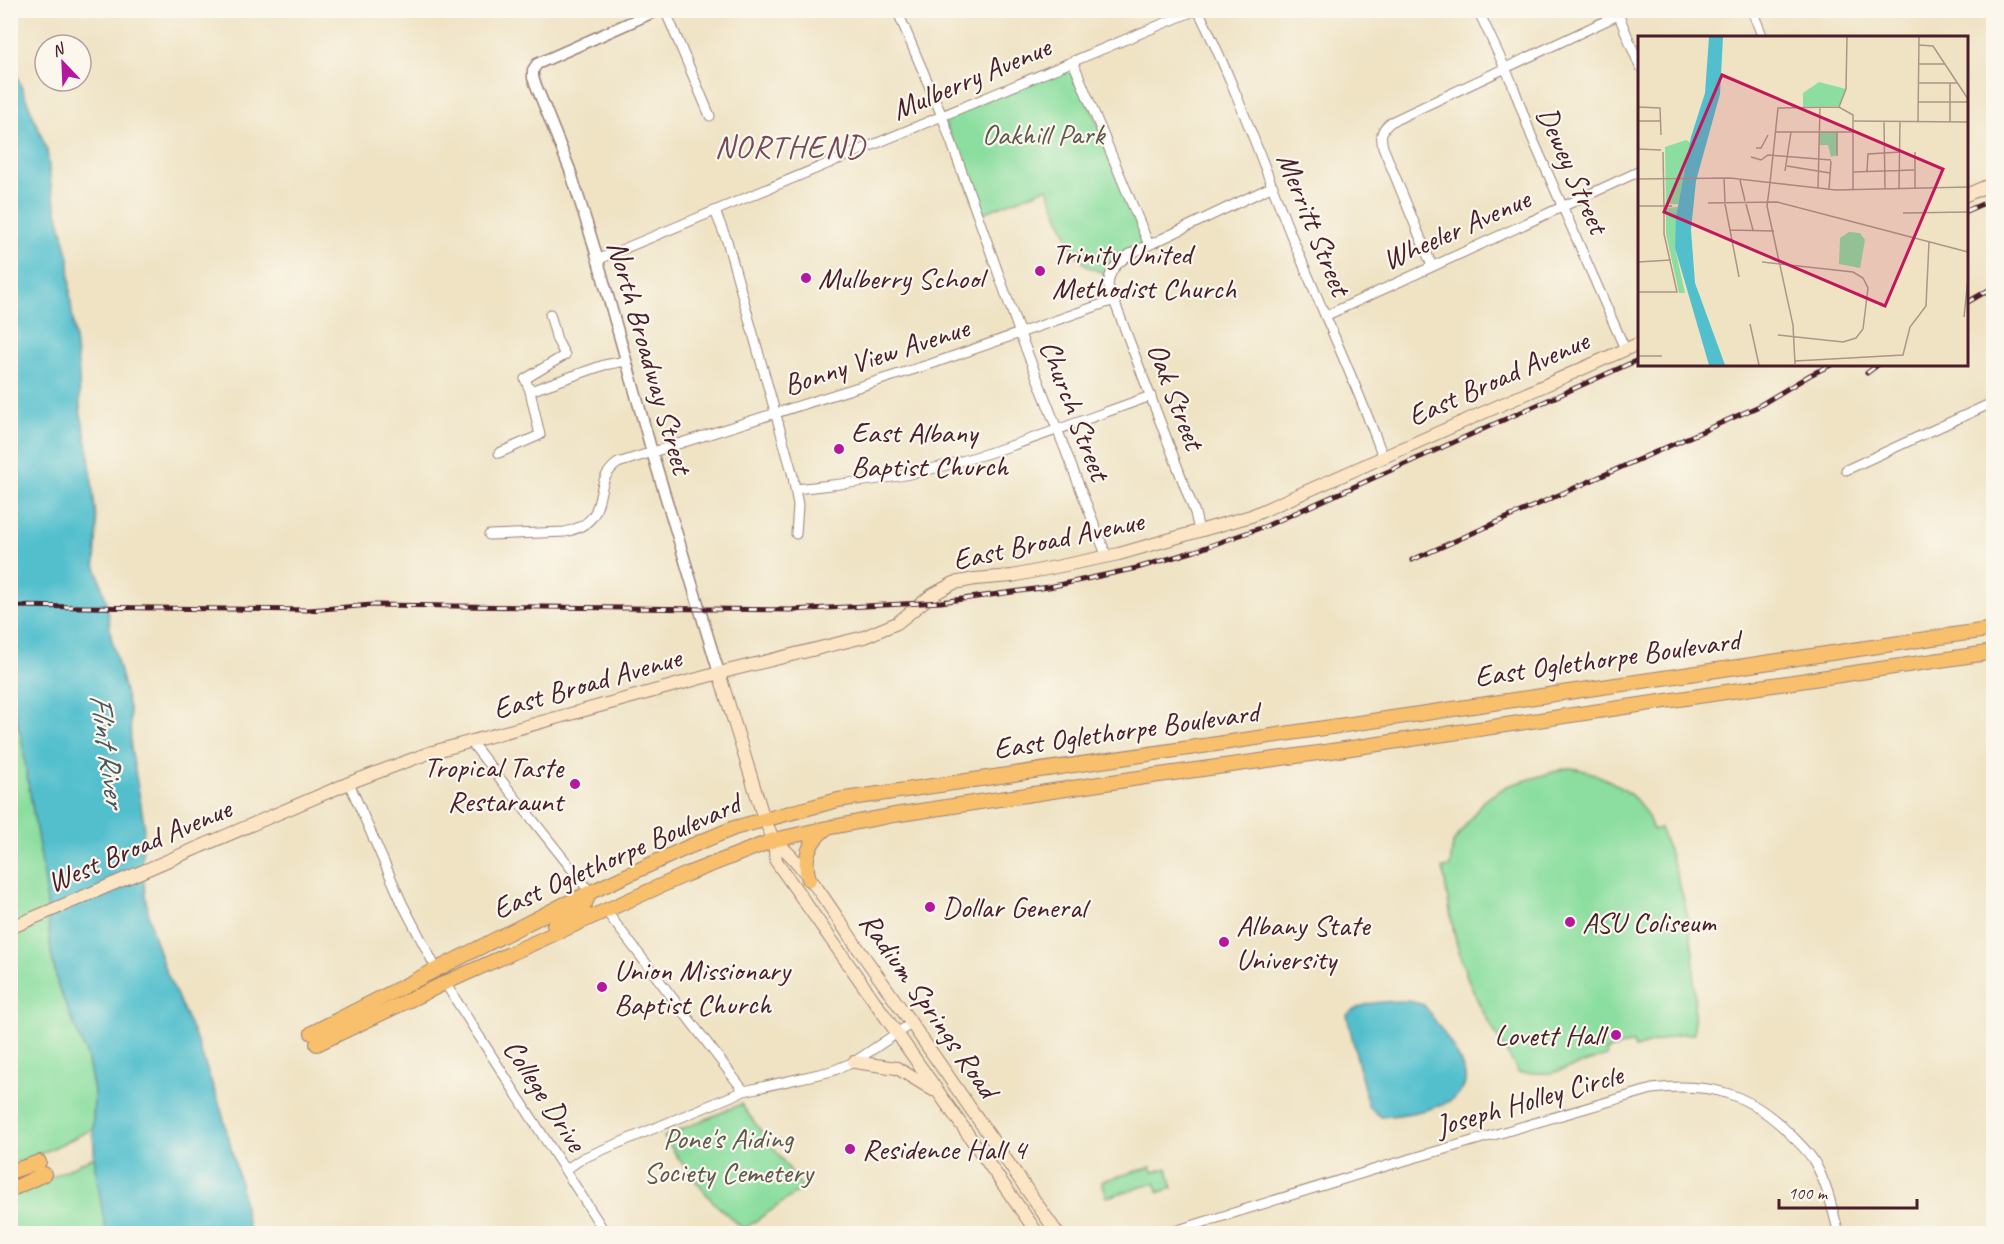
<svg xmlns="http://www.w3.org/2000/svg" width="2004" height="1244" font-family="Caveat,sans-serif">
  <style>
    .green { fill: #8bde9f; stroke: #6a7e65; stroke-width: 1.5 }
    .water { fill: #52bfcd; stroke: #4e6f7c; stroke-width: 1.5 }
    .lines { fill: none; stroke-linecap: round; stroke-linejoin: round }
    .minor-casing { stroke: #9c8178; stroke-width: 11 }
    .tertiary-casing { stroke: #9c8178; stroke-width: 13 }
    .secondary-casing { stroke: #9c8178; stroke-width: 14 }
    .primary-casing { stroke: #9c8178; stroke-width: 16 }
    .minor { stroke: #fff; stroke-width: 9 }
    .tertiary { stroke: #fff; stroke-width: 10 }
    .secondary { stroke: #fce5c4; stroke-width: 12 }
    .primary { stroke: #f8bf6c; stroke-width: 14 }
    .rail-casing { stroke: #4a1f2b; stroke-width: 5 }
    .rail { stroke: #fbf7ec; stroke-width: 3; stroke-dasharray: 9; stroke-linecap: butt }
    .poi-dot { fill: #b5179e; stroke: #fbf7ec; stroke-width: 2 }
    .labels { text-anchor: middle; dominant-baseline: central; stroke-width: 4.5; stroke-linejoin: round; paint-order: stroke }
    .street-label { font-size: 30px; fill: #4a1f2b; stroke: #fbf7ec }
    .park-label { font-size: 30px; fill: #5e584e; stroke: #fbf7ec }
    .poi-label { font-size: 30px; fill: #4a1f2b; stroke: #fbf7ec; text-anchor: start }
    .neighbourhood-label { font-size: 32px; letter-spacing: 1.5px; fill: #75485a; stroke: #fbf7ec }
    .water-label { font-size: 32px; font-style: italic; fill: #4d5764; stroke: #fbf7ec }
    .inset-road { fill: none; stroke: #ad9587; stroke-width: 1.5 }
    .view { fill: #c2185b; fill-opacity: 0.15; stroke: #c2185b; stroke-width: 3 }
    .inset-edge { fill: none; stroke: #4a1f2b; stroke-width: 3 }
  </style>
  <rect width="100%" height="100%" fill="#fbf7ec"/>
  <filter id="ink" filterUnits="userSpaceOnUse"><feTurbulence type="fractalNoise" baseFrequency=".0167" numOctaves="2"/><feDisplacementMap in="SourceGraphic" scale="12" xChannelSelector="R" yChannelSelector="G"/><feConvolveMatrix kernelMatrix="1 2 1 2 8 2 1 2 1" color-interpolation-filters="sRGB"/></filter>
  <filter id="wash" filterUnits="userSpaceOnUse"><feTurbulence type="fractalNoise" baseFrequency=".008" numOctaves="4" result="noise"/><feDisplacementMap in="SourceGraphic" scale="24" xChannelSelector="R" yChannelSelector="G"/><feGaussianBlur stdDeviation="1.35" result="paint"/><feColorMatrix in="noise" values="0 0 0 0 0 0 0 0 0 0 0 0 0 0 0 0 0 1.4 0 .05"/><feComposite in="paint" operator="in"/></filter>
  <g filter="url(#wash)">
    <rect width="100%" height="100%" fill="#efe3c4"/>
    <path class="green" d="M1073,63L1146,243L1106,274L1088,267L1075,254L1047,188L978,215L943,117Z
      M10,699L22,739L27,776L45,881L51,952L58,986L87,1056L94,1091L93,1129L28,1160L11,1163Z
      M1567,768C1587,767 1624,786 1637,801C1644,809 1650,820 1653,830L1660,828C1678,872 1692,921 1694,969C1695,991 1694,1013 1694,1034H1681L1635,1048L1633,1043L1606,1051L1607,1056L1552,1073H1517L1516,1068C1497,1036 1476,1004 1464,968C1453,936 1448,902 1443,868L1450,867L1453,843L1483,801L1507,786Z
      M741,1104L803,1188L744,1229L713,1202L689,1173L664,1137Z
      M95,1156L106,1233H11L10,1197Z
      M1151,1167L1153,1172L1167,1168L1173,1188L1159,1192L1155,1183L1107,1197L1102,1181Z"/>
    <path class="water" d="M10,59L47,150L51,187L69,258L70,295L79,375L80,410L88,448L97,526L95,564L106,600L111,636L130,712L131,748L144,823L142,864L146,901L152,931L164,967L195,1036L221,1109L240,1183L249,1233H106L95,1167L93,1130L94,1091L87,1056L58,986L51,952L45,881L27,776L22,739L11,699Z
      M1408,1001L1424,1005C1435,1021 1469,1064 1465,1083C1459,1109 1403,1115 1381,1117L1368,1106L1347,1015C1364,1000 1386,1002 1408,1001Z"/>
  </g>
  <g filter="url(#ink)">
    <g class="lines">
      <g class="minor-casing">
        <path id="minor" d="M665,10L710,116
          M897,10L942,116L1020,334L1107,557
          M1198,10C1233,80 1259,153 1287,225C1318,303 1355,378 1383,457
          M1478,10L1512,83L1531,135L1625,349
          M1752,10L1763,38
          M1617,11L1640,67
          M1073,62L1149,245
          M715,211L727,241L792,472L798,505L796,534
          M597,260L1196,10
          M1432,266L1383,147C1380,135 1381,130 1391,122L1618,15
          M1325,316L1640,171
          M530,391L604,365L626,361
          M499,453L540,435L530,391L525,379L565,355L557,340L550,314
          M1846,470L1994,402
          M796,489C837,484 879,481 919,472C998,454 1074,423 1151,396
          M1199,531L1195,513L1108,285C1110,268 1117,264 1130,254L1273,186
          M489,535L565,532C616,520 587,484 618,463L934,363L1114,300
          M471,742L590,892
          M349,783L402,903L437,970
          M606,911L744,1091
          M445,983L606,1234
          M565,1170L583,1158L744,1091L832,1071L854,1062L912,1023
          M1165,1234L1386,1166L1652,1089C1710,1082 1750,1093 1791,1135C1799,1143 1810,1153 1815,1163C1827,1184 1833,1211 1839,1234"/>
      </g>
      <g class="tertiary-casing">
        <path id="tertiary" d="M658,10L537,64L533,70V78L570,170L593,243L652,452L719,673"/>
      </g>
      <g class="secondary-casing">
        <path id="secondary" d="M1966,195L1994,183
          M719,673L764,819L774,840L776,861L1038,1234
          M774,840C806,865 835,916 860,951C927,1044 991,1139 1058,1234
          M10,928L349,783L429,753L719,673L864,637L897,623L932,595L954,583L975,579L1012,576L1119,554L1251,516L1640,343
          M854,1062L897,1068L933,1090"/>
      </g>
      <g class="primary-casing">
        <path id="primary" d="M809,879C803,858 808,843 825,829
          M554,925L583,908L590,892
          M312,1033L565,904L686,848L734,828L838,800L1994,629
          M317,1044L445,983L687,874L774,840L827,828L894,815L1152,776L1318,753L1994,652
          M10,1172L39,1162
          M10,1190L44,1174"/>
      </g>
      <use href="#minor" class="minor"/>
      <use href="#tertiary" class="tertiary"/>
      <use href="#secondary" class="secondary"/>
      <use href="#primary" class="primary"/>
      <g class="rail-casing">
        <path id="rail" d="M1966,211L1994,199
          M1966,303L1994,287
          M1867,373L1879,364
          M1412,560L1757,407L1810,375L1833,364
          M10,606L309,610L372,605L790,610L941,602L1049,587L1137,568L1195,551L1266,526L1640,359"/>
      </g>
      <use href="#rail" class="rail"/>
    </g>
  </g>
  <g class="poi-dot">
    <circle cx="1040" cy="271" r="6"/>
    <circle cx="806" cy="278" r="6"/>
    <circle cx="839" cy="449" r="6"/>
    <circle cx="575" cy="784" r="6"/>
    <circle cx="930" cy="907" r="6"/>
    <circle cx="1570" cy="922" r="6"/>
    <circle cx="1224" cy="942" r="6"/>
    <circle cx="602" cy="987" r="6"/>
    <circle cx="1616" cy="1035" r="6"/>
    <circle cx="850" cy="1149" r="6"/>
  </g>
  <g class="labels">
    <g class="street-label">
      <text transform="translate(971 78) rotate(-23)">Mulberry Avenue</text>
      <text transform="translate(1573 170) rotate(66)">Dewey Street</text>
      <text transform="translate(1314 224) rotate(68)">Merritt Street</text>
      <text transform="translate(1456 229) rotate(-24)">Wheeler Avenue</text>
      <text transform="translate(876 356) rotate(-18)">Bonny View Avenue</text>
      <text transform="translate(650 357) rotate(74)">North Broadway Street</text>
      <text transform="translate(1498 378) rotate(-24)">East Broad Avenue</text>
      <text transform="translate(1176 396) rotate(69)">Oak Street</text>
      <text transform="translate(1075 410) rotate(69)">Church Street</text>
      <text transform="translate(1048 540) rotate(-12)">East Broad Avenue</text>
      <text transform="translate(1607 658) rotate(-8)">East Oglethorpe Boulevard</text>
      <text transform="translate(587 683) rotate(-16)">East Broad Avenue</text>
      <text transform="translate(1126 730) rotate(-8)">East Oglethorpe Boulevard</text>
      <text transform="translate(139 845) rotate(-23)">West Broad Avenue</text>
      <text transform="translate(616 856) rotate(-24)">East Oglethorpe Boulevard</text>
      <text transform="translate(929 1005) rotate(55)">Radium Springs Road</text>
      <text transform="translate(545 1095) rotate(57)">College Drive</text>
      <text transform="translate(1529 1100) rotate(-16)">Joseph Holley Circle</text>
    </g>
    <g class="park-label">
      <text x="1043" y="134">Oakhill Park</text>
      <text x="728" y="1138">Pone's Aiding<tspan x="728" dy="34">Society Cemetery</tspan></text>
    </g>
    <g class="poi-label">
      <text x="1052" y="254">Trinity United<tspan x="1052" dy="34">Methodist Church</tspan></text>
      <text x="818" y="278">Mulberry School</text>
      <text x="851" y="432">East Albany<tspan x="851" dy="34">Baptist Church</tspan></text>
      <text x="563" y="767" text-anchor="end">Tropical Taste<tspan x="563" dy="34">Restaraunt</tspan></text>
      <text x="942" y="907">Dollar General</text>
      <text x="1582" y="922">ASU Coliseum</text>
      <text x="1236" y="925">Albany State<tspan x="1236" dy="34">University</tspan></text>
      <text x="614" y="970">Union Missionary<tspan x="614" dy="34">Baptist Church</tspan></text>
      <text x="1604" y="1035" text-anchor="end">Lovett Hall</text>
      <text x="862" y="1149">Residence Hall 4</text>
    </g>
    <g class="neighbourhood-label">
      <text x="790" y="146">NORTHEND</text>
    </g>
    <g class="water-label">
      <text transform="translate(108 750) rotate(82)">Flint River</text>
    </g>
  </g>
  <g transform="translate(1638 36)">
    <rect width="330" height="330" fill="#efe3c4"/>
    <path d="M181,46L208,53L201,70L165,71V57ZM182,96H199V119L193,121L190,109H182ZM48,104L53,107L43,164L42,168H28L27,111ZM41,171L37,212L47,257H41L28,198V172ZM211,196L222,197L227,204L222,232L201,228L202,202Z" fill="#8bde9f"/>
    <path d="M71,1H85L82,58L58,145L53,194L57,247L87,329H71L37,212L38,181L53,101L67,57Z" fill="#52bfcd"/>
    <path class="inset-road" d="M281,9L295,10L330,63M281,28H307M281,47H320M312,47V85M280,66H330M0,71L22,72L23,99M201,71L208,53L209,1M0,85H23M216,85L330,86M246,85L247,153M280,85L281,1M138,96H216M118,112H123L130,99M0,113L23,114M25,116L26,170M277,116V152M199,120V96M113,121L123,124L130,119L193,124M149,130L192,137M147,135L153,96M229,135L230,118L262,116M215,136L276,134M86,142L87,166M0,143L92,142L198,154L330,151M102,144L107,165M132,147L140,72L201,71L215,79V153M132,147L129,170L155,289L157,328M180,152L182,71M191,153L193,125M261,153L262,85M70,167L139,166L330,216M87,168L101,241M108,168L115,194M0,170H34M265,177L330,176M92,194L136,195M0,226L33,224M124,226L215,236L225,242L230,252L225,293L218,302L205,306L140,299M0,256H39L26,198V170M326,281L330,242M112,288L121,329M0,320H24M157,325L265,319L272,291L288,270L291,206"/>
    <path class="view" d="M84,39L305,133L247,270L26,176Z"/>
    <rect width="330" height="330" class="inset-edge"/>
  </g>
  <rect width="2004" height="1244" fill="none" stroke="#fbf7ec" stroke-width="36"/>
  <g transform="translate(63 63) rotate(337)"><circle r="28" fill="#fbf7ec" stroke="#b4a19f" stroke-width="1.5"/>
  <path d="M0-4.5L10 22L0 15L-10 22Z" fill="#b5179e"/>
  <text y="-9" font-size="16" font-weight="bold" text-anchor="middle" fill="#4a1f2b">N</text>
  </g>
  <path d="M1779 1199v9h138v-9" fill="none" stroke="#4a1f2b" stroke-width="3"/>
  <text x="1788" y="1199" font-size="18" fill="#4a1f2b" stroke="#fbf7ec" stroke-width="4.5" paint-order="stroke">100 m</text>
</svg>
